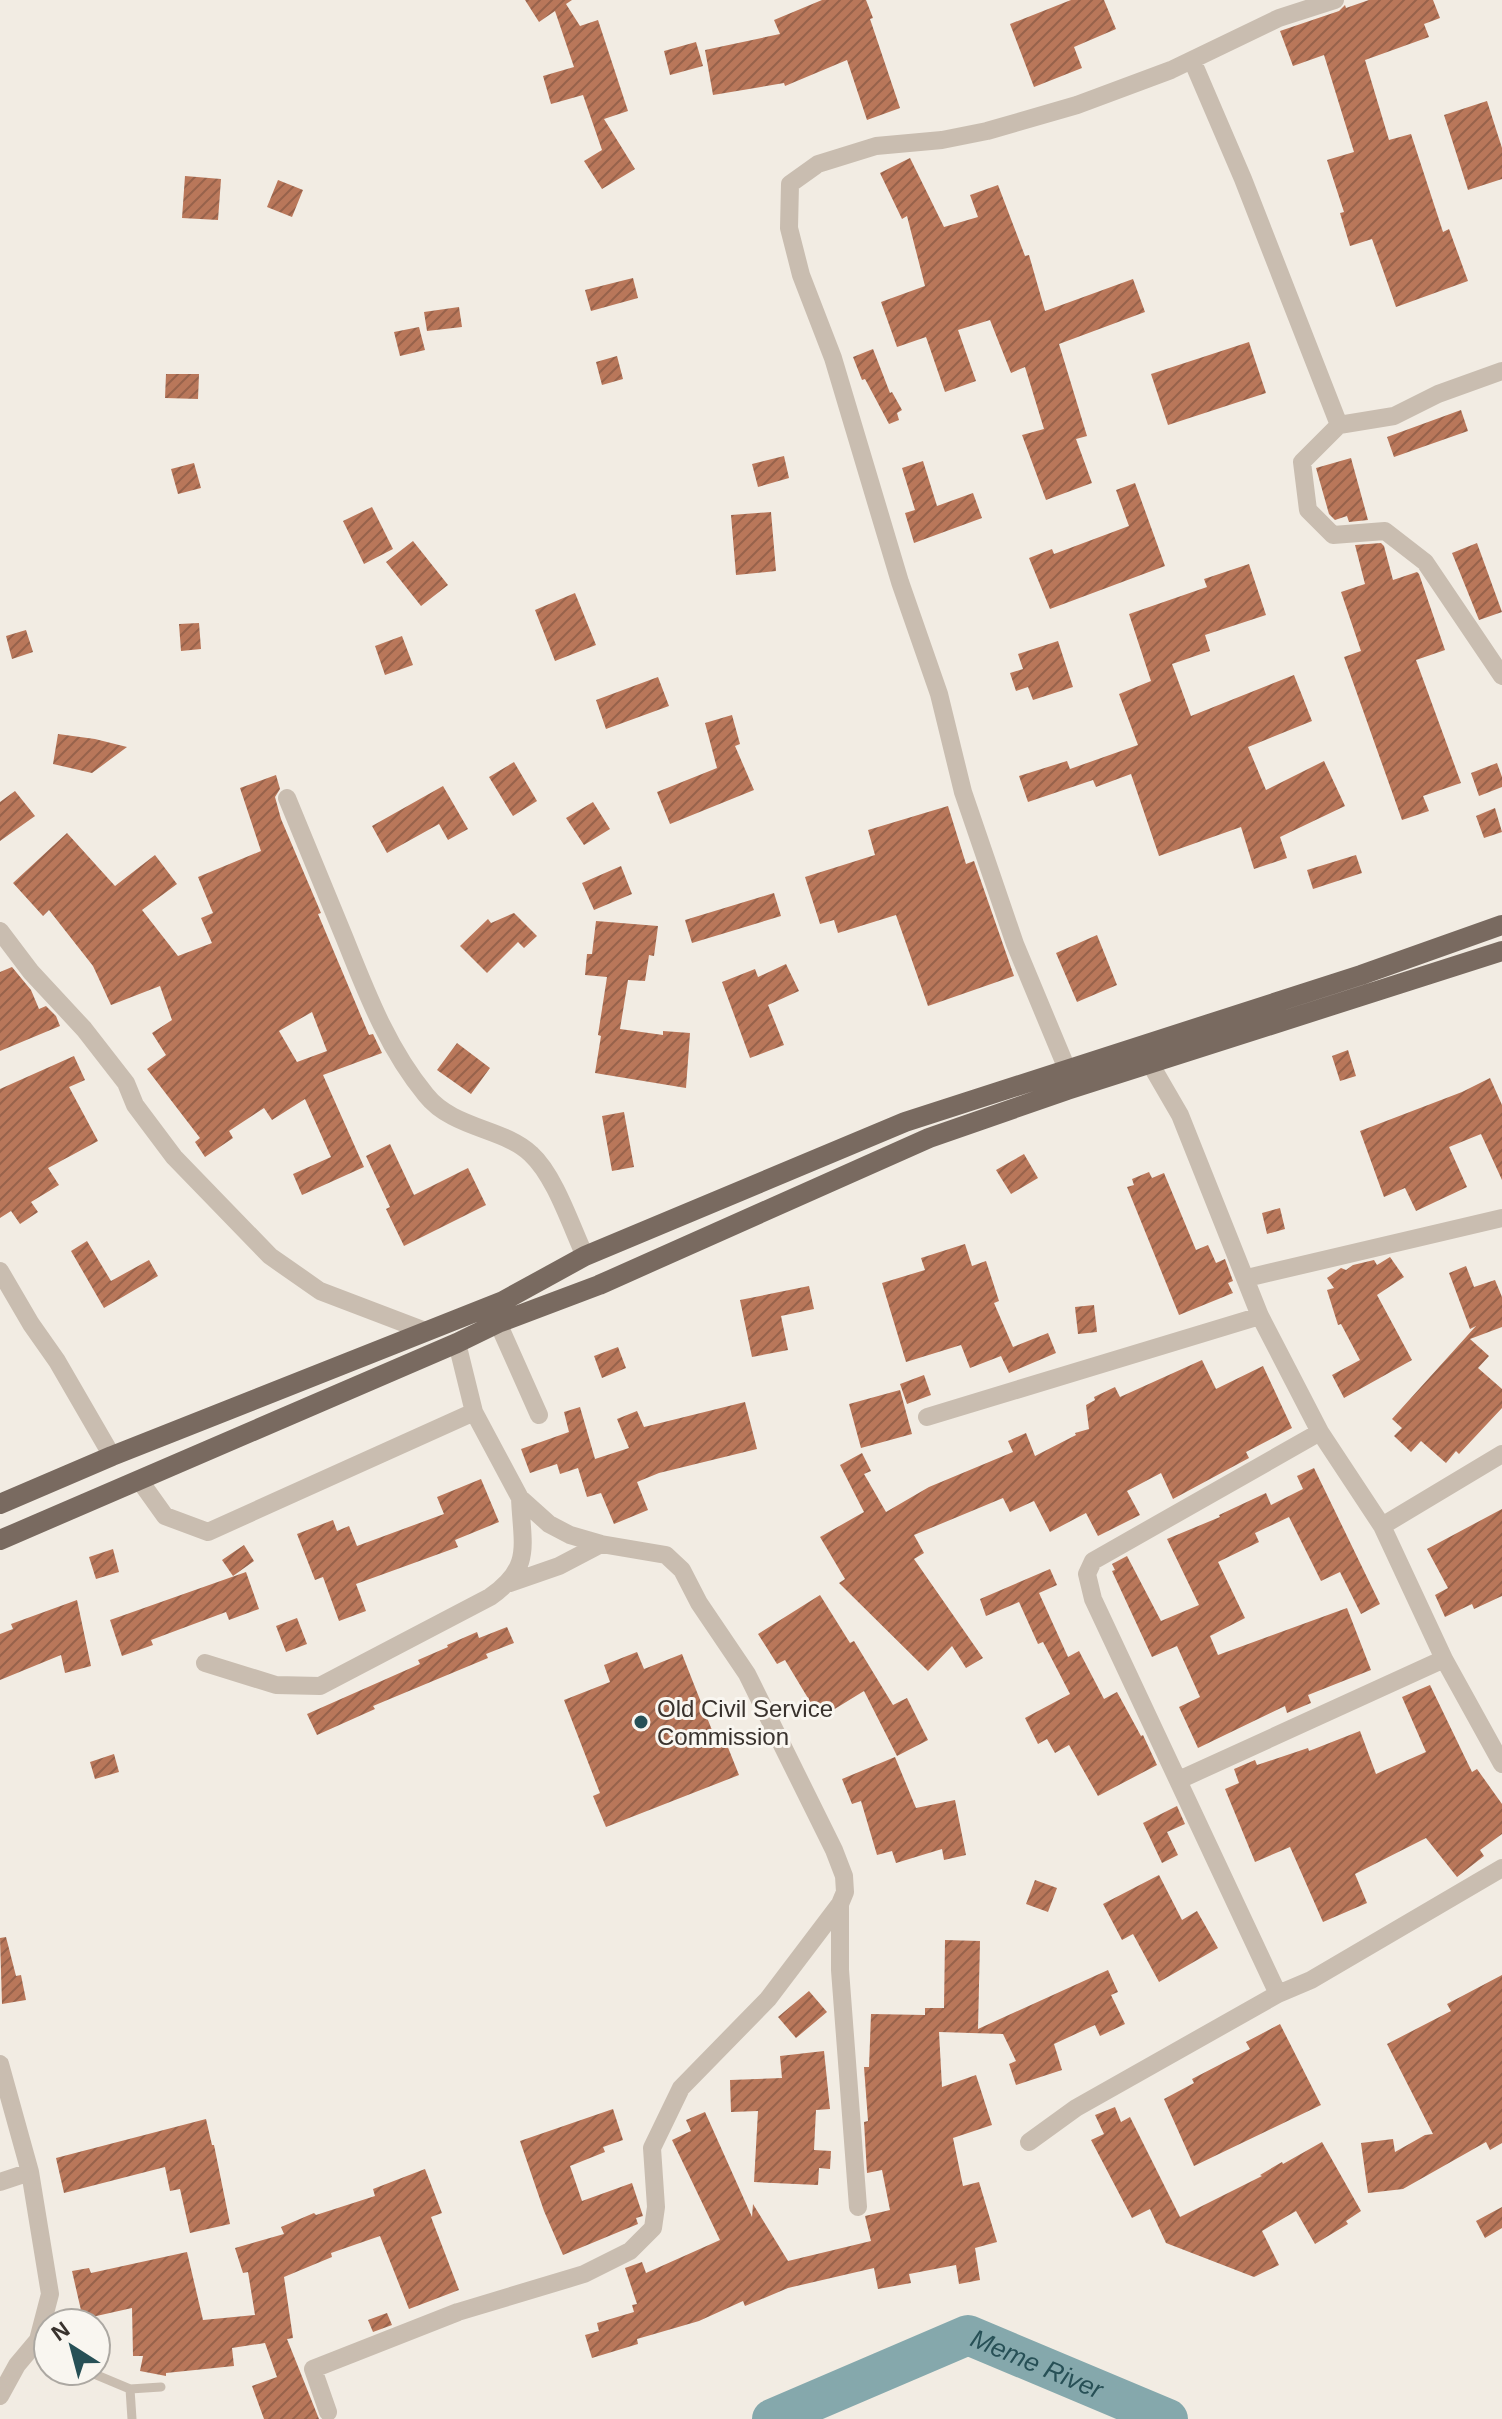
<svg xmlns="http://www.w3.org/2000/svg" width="1502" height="2419" font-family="Helvetica,sans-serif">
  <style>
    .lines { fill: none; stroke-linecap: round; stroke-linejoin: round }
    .river { stroke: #85a8ac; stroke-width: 40 }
    .building { fill: url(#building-hatch); fill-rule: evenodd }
    .lane { stroke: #c9bdb0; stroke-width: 9 }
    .street { stroke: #c9bdb0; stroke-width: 18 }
    .primary { stroke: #796a60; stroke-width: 20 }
    .poi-dot { fill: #275056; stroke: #f9f6f0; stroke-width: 3 }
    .labels { text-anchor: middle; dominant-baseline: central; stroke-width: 6; stroke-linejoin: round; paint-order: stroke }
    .poi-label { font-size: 24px; fill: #39322d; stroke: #f9f6f0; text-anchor: start }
    .water-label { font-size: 26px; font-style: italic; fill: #275056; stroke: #f9f6f0 }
  </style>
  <defs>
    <pattern id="building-hatch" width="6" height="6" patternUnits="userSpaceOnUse" patternTransform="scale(2)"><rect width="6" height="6" fill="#b9775a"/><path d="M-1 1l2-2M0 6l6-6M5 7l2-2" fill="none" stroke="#97624b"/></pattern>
  </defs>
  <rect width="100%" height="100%" fill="#f2ece3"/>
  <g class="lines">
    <path class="river" id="s1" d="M772,2419L968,2335L1168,2419"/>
  </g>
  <path class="building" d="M525,0H572L566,4L580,26L598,20L628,111L604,119L635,169L602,189L584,161L602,150L583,95L551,104L543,76L574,67L555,11L539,22Z
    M822,0H866L873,18L870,19L900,108L867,120L847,60L785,86L784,83L713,95L705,50L780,34L774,20Z
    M1071,0H1104L1116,29L1074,47L1082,68L1034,87L1010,24Z
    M1369,0H1433L1440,18L1424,24L1429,37L1365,60L1389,140L1411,134L1443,232L1449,229L1468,281L1396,307L1372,239L1350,246L1340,213L1344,212L1327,160L1354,152L1324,55L1293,66L1280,31L1339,11L1345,5L1346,8Z
    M696,42L703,66L670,75L664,51Z
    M1487,101L1502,148V179L1468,190L1444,115Z
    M910,158L944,227L978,217L970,195L998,185L1025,256L1029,255L1045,311L1133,279L1145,312L1059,344L1087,436L1076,439L1092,483L1046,500L1022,435L1044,429L1025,367L1011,373L990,320L958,330L976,381L945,392L926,337L897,347L881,302L925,286L907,216L902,219L880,173Z
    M185,176L221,179L218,220L182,218Z
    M278,180L303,190L292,217L267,207Z
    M633,278L638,298L591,311L585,290Z
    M459,307L462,327L427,331L424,312Z
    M419,327L425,350L400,356L394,332Z
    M1249,342L1266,393L1168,425L1151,374Z
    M873,349L890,393L892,392L902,410L897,413L899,420L889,424L865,379L862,380L853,357Z
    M617,356L623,379L602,385L596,362Z
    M166,374H199L198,399L165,398Z
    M1461,410L1468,431L1394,457L1387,437Z
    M784,456L789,478L758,487L752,464Z
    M1351,458L1368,520L1349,522L1347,516L1335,520L1329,514L1316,468Z
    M923,461L937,506L973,493L982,518L914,543L905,513L915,510L902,468Z
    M194,463L201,488L178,494L171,469Z
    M1135,483L1165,566L1050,609L1029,558L1052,549L1054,554L1129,526L1116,490Z
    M372,507L393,549L364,564L343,521Z
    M771,512L776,571L736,575L731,515Z
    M413,541L448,585L421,606L386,562Z
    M1381,543L1384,546L1393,580L1417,572L1419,574L1445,650L1416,660L1461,783L1423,796L1429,811L1402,820L1344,657L1361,651L1341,592L1365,584L1355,545Z
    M1477,543L1502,612L1479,620L1452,553Z
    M1249,564L1266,615L1205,635L1210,651L1172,664L1191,716L1294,675L1312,721L1248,747L1266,790L1324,761L1345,806L1280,837L1287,858L1254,869L1241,827L1159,856L1131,774L1096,787L1093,780L1028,802L1019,776L1067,761L1070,769L1138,745L1119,694L1151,681L1129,614L1207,587L1204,579Z
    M575,593L596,645L555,661L535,610Z
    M199,623L201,649L181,651L179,624Z
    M26,630L33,652L12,659L6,636Z
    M402,636L413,665L385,675L375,646Z
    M1058,641L1073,687L1033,700L1028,687L1016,691L1010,673L1023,669L1018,654Z
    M658,677L669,706L606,729L596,700Z
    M732,715L740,744L735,746L754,790L670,824L657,792L717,768L705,723Z
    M58,734L95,739L127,747L92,773L53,764Z
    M514,762L537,801L513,816L489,777Z
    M1497,763L1502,777V787L1479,796L1471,773Z
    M276,775L280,789L275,797L281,819L321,913L318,914L369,1035L373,1034L382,1053L323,1075L364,1167L302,1195L293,1174L331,1157L305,1099L272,1120L264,1108L229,1131L233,1138L205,1157L195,1142L200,1138L147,1069L166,1055L152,1033L172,1020L160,986L111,1005L93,966L49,910L43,916L13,883L67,833L115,886L155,855L177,884L142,910L178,956L212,943L201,918L213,913L198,877L261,851L240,788ZM312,1012L327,1051L297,1062L279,1031Z
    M443,786L468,829L448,840L439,824L387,853L372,826Z
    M15,791L35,816L0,841V802Z
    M593,802L610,829L584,845L566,818Z
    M948,806L966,864L974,861L1014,976L928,1006L896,915L838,933L834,920L820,924L805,877L875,855L868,830Z
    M1495,808L1502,832L1484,838L1476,816Z
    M1356,855L1362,873L1313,889L1307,870Z
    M621,866L632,894L594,910L582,883Z
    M774,893L781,916L692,943L685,920Z
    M514,913L537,936L524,948L518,942L487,973L460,946L488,919L491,923Z
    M596,921L658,926L654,956L649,955L645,981L628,980L620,1029L663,1035V1031L690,1033L686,1088L595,1073L601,1036L598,1035L607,977L585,975L587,954H592Z
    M1097,935L1117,985L1077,1002L1056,953Z
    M786,964L799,991L768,1005L784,1045L750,1058L722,982L755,969L758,977Z
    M12,967L31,990L39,1009L46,1006L56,1016L60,1026L0,1051V972Z
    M457,1043L490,1068L471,1094L437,1070Z
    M1348,1050L1356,1076L1340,1081L1332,1056Z
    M74,1056L85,1080L69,1087L98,1141L48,1168L59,1185L31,1202L38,1212L20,1224L11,1211L0,1218V1089Z
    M1490,1078L1502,1105V1180L1481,1134L1449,1147L1467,1187L1416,1211L1405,1188L1384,1197L1360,1131L1462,1092Z
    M624,1112L634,1167L612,1171L602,1116Z
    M390,1144L414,1195L468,1168L486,1205L404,1246L386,1209L390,1207L366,1156Z
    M1024,1154L1038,1178L1011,1194L996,1170Z
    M1149,1172L1152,1178L1164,1173L1196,1250L1208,1245L1216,1263L1225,1259L1233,1281L1228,1283L1233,1293L1179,1315L1127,1187L1134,1185L1132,1179Z
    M1280,1208L1285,1229L1267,1234L1262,1213Z
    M87,1241L111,1281L149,1260L158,1276L104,1308L71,1251Z
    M965,1244L972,1266L986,1261L999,1301L994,1303L1013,1347L1048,1333L1056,1353L1009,1373L1001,1356L970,1368L961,1345L906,1362L882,1283L925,1270L921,1258Z
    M1390,1257L1404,1277L1377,1295L1412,1360L1344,1398L1332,1375L1360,1360L1341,1324L1338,1325L1327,1290L1334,1288L1327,1278L1341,1268L1346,1270L1353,1265L1374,1260L1377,1265Z
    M1466,1266L1474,1287L1495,1280L1502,1297V1327L1470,1339L1489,1356L1478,1368L1502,1389V1408L1459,1454L1456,1451L1446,1463L1421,1441L1411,1452L1394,1436L1402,1428L1392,1419L1476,1326L1470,1329L1449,1273Z
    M809,1286L814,1309L781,1316L788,1350L752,1357L740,1300Z
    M1094,1305L1097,1332L1078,1334L1075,1307Z
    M618,1347L626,1368L602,1378L594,1356Z
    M1202,1360L1216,1389L1263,1366L1292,1428L1246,1452L1249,1458L1173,1499L1161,1473L1127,1491L1140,1515L1098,1536L1086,1513L1050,1532L1034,1501L1010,1512L1003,1498L914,1535L924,1553L914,1559L983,1658L966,1668L952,1646L928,1671L839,1583L845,1579L820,1537L864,1512L840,1465L862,1453L871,1471L864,1474L886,1512L929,1487L1013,1452L1008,1441L1026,1433L1035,1456L1076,1435L1075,1433L1089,1429L1086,1405L1095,1400L1094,1397L1115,1387L1120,1397Z
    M924,1375L931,1395L907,1404L900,1384Z
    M900,1390L912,1434L861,1448L849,1404Z
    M745,1402L757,1449L659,1473L637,1482L648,1510L614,1524L601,1493L587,1497L578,1468L560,1474L557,1464L530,1473L521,1449L569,1432L564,1412L580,1407L595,1459L629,1448L617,1419L637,1411L644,1427Z
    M1314,1468L1380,1604L1361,1614L1340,1572L1321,1581L1289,1517L1255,1533L1259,1542L1218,1562L1245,1618L1210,1636L1218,1655L1347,1608L1371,1670L1308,1695L1311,1703L1287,1713L1285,1706L1198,1748L1179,1707L1200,1697L1177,1646L1152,1657L1112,1571L1115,1570L1112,1564L1127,1556L1161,1621L1199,1605L1167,1539L1220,1517L1219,1515L1266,1493L1271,1505L1303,1489L1297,1476Z
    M481,1479L499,1522L455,1540L458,1547L356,1584L366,1611L339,1621L323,1577L315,1580L297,1534L333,1520L337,1531L349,1526L357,1546L444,1514L437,1497Z
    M1502,1509V1596L1474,1609L1472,1604L1445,1617L1435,1595L1448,1588L1427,1549Z
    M244,1545L254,1561L233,1576L222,1560Z
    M113,1549L119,1572L96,1579L89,1557Z
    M1050,1569L1057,1585L1039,1593L1068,1657L1079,1651L1104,1699L1117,1692L1141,1736L1143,1735L1157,1765L1098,1796L1069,1745L1055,1753L1047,1739L1038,1744L1025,1718L1070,1694L1043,1642L1038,1644L1019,1602L986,1616L980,1599Z
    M246,1572L259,1609L229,1620L226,1612L151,1640L153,1645L122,1656L110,1620Z
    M820,1595L850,1643L854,1641L893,1705L907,1698L928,1740L897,1756L864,1691L820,1718L785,1660L777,1664L758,1634Z
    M77,1600L91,1666L65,1673L61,1655L0,1680V1634L13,1629L11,1624Z
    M297,1618L307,1644L286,1652L276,1626Z
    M507,1627L514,1643L486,1654L488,1658L373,1706L375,1709L317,1735L307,1714L420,1664L418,1660L448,1647L447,1645L477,1632L479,1638Z
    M637,1652L644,1669L682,1654L719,1748L727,1745L739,1775L606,1827L593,1796L600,1793L564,1700L610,1682L604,1665Z
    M1430,1685L1472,1772L1477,1769L1502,1804V1834L1480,1850L1484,1856L1457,1877L1426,1838L1355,1874L1367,1903L1323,1922L1290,1847L1255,1862L1225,1789L1239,1783L1234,1769L1255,1760L1257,1765L1308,1748L1309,1751L1360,1731L1376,1774L1426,1752L1402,1697Z
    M114,1754L119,1772L95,1779L90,1762Z
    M895,1757L916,1808L955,1800L966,1855L944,1860L942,1849L896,1863L892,1851L877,1855L861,1801L852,1804L842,1779Z
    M1177,1806L1185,1824L1167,1832L1178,1855L1162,1863L1143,1823Z
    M1159,1875L1182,1920L1197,1911L1218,1948L1159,1982L1133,1934L1122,1940L1103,1904Z
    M1035,1880L1057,1888L1048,1912L1026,1904Z
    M6,1937L16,1976L21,1975L26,2000L2,2004L0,1938Z
    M945,1940L980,1941L978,2029L1108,1970L1118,1992L1111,1995L1125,2024L1100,2036L1095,2025L1054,2044L1062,2070L1016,2085L1009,2064L1016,2061L1003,2034L939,2032L942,2087L976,2075L992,2125L953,2138L963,2186L979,2182L997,2242L975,2248L980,2280L959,2284L956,2265L909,2274L911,2283L878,2289L874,2268L788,2288L745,2306L743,2301L699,2321L637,2339L638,2344L592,2358L585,2335L599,2331L597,2323L634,2312L632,2305L637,2304L625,2268L642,2262L646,2273L720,2240L672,2140L691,2131L686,2120L705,2112L752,2217L753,2204L788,2261L871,2241L865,2216L890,2210L882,2170L867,2173L864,2122L868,2121L864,2067H869L871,2014L925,2015V2008H944Z
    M1502,1975V2143L1490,2150L1486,2142L1403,2189L1368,2193L1361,2143L1393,2139L1395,2152L1425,2135L1433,2134L1387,2044L1451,2011L1447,2004Z
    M809,1991L827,2012L796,2038L778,2017Z
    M1280,2024L1321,2105L1194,2166L1164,2099L1194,2083L1192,2079L1250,2049L1246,2042Z
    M824,2051L830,2109L816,2110L814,2150L831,2151L830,2169L819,2168L818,2185L754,2182L758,2111L731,2112L730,2080L782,2078L780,2056Z
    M1115,2107L1121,2122L1130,2117L1180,2217L1262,2176L1260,2175L1282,2162L1283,2164L1322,2142L1361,2211L1346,2221L1348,2224L1315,2244L1296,2211L1262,2231L1279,2265L1254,2277L1166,2243L1150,2209L1132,2218L1091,2140L1104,2134L1095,2115Z
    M613,2109L623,2140L603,2147L605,2152L570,2166L582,2201L632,2183L643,2216L636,2218L638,2224L563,2255L544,2211L520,2141Z
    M206,2119L212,2145H214L230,2224L190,2233L180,2189L170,2191L165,2167L64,2193L56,2158Z
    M425,2169L442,2213L431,2217L459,2290L409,2309L380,2236L331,2253L332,2257L284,2277L293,2338L287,2339L319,2419H264L252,2386L277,2377L265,2343L232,2348L234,2366L166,2373V2376L140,2371L143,2356H133L132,2308L83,2319L72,2271L89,2268L91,2273L187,2252L203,2320L255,2315L248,2272L243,2273L235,2248L284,2234L281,2227L314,2213L316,2215L375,2196L373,2189Z
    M1502,2207V2228L1485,2238L1476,2221Z
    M387,2313L392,2325L373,2332L368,2320Z"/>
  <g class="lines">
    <path class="lane" d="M87,2371L130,2389L161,2387
      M130,2389L132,2419"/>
    <path class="street" d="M1192,60L1243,179L1339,425
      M1502,371L1438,394L1394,416L1339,425L1302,462L1308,510L1333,535L1385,531L1425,562L1502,676
      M287,798C306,845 326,892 345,939C367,994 388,1049 426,1095C453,1129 504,1128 531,1154C555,1176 571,1226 585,1256
      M0,931L31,972L84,1029L126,1083L135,1105L174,1157L270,1256L320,1291L425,1331
      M1151,1065L1180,1115L1260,1316L1320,1432L1382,1526L1444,1659L1502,1764
      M1067,1069L1015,944L963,792L939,694L900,582L833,358L801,275L789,228L790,184L818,164L876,146L942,140L987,131L1077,105L1171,70L1279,18L1335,0
      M0,1271L31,1324L57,1361L112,1456
      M1247,1278L1502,1218
      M498,1323L539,1415
      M927,1417L1260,1316
      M1320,1432L1093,1561L1087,1574L1093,1599L1278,1994L1311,1980L1502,1868
      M140,1481L165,1516L208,1532L474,1412
      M1382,1526L1502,1454
      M510,1583L559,1566L601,1544
      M205,1663L276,1685L320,1686L490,1597C533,1567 522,1546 520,1498
      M1179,1780L1444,1659
      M840,1904V1970L858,2207
      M0,2064L30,2172L50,2294L38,2340L17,2365L0,2396
      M1029,2142L1076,2108L1278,1994
      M0,2182L30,2172
      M328,2412L313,2369L458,2312L584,2274L630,2251L653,2228L656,2207L652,2148L681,2088L768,1999L840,1904L845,1892L844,1876L834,1850L747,1674L699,1603L682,1570L666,1555L601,1544L570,1535L549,1524L520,1498L474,1412L457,1343"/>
    <path class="primary" d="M0,1504L112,1456L503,1301L585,1256L905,1122L1361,975L1502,925
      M0,1540L457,1343L498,1323L599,1285L929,1138L1067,1090L1502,951"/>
  </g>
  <circle class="poi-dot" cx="641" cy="1722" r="8"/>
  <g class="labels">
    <g class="poi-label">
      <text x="657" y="1708">Old Civil Service<tspan x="657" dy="28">Commission</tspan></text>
    </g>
    <g class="water-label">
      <text stroke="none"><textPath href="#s1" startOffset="288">Meme River</textPath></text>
    </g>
  </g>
  <g transform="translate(72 2347) rotate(324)"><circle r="38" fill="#f9f6f0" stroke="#aca8a2" stroke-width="2"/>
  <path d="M0-6L14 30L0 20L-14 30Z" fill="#275056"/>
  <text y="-12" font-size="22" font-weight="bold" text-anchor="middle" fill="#39322d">N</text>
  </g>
</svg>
